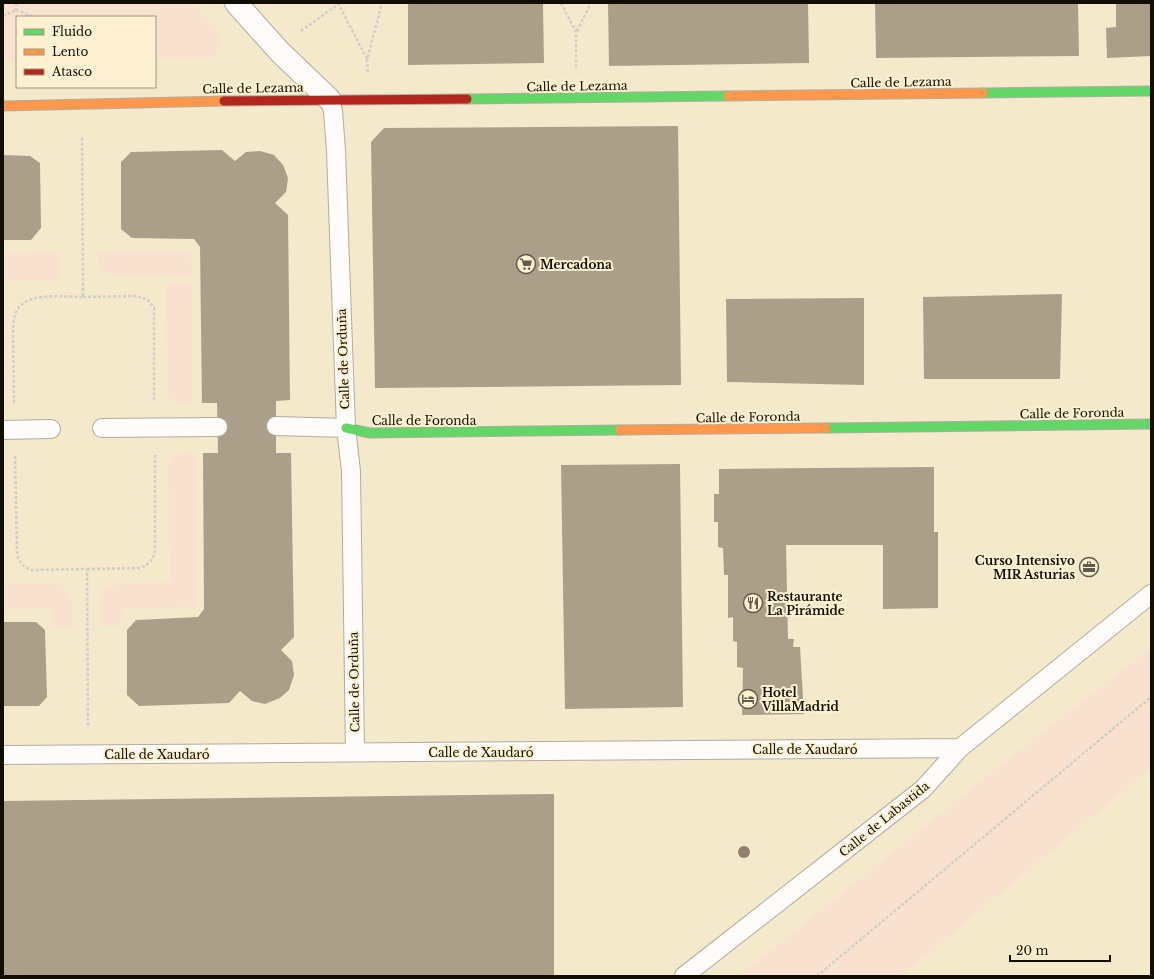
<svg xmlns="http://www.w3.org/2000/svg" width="1154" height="979" font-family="'Libre Baskerville',serif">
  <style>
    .built { fill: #f5e9cc; fill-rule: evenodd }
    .green { fill: #f8e2cf }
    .building { fill: #ab9f89 }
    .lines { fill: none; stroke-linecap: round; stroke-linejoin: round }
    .lane-casing { stroke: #b1ac9f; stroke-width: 20 }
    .street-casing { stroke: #b1ac9f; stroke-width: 24 }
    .fast-casing { stroke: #b1ac9f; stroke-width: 11 }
    .slow-casing { stroke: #b1ac9f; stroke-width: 11 }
    .jam-casing { stroke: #b1ac9f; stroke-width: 11 }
    .path { stroke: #cfcec8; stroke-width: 2.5; stroke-dasharray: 3 2; stroke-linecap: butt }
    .lane { stroke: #fdfcfa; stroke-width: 18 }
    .street { stroke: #fdfcfa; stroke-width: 22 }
    .fast { stroke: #63d668; stroke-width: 9 }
    .slow { stroke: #ff974d; stroke-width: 9 }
    .jam { stroke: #b3261e; stroke-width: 9 }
    .tree { fill: #927e6c }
    .labels { text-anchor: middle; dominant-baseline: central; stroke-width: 4; stroke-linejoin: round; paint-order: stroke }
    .street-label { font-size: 12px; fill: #110d03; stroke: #fef1d1 }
    .poi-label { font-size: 12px; font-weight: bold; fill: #110d03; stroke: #fef1d1; text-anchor: start }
  </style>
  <rect width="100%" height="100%" fill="#f4eddc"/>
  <path class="built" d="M3,3H1151V976H3ZM17,17H155V87H17Z"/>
  <path class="green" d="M3,3H193L220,33L223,43L214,56L203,58H155V17H17V60L3,61Z
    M191,251L192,275H115C100,271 97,267 98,252Z
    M59,253V280H3V254Z
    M193,282L192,404C180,404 173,406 167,394L166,283Z
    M195,453L197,607L122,609L121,626H100C100,609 96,589 117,584L170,582L168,464C172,451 183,454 195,453Z
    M3,584H57C77,594 73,608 73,627H52V609H3Z
    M1151,648V768L902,976H739L1018,751Z"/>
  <path class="building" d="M408,3H543L544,63L408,65Z
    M608,3H808L809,63L609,66Z
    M875,3H1078L1079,56L876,58Z
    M1116,3H1151V56L1107,58L1106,28L1116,27Z
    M678,126L681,385L375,388L371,142L384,128Z
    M222,150L235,161L246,152L260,151L274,155L283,165L288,178L286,192L275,203L288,215L290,400L276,401V453H291L294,637L281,650L292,661L294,675L289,690L280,698L265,704L252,701L240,691L229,703L139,706L127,695V630L136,620L198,617L204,609L203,453H218L217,403H202L200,247L194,239L132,238L121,229V162L131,152Z
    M3,155L30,156L40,163L41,228L31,240H3Z
    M1062,294L1060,379H924L923,297Z
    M864,298V385L727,382L726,299Z
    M680,464L683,707L565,709L561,465Z
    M934,467V532H938V608L883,609V545H786L788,639H794L793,647H800L804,714L742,715L743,668L737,667V642L733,641V617L728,618V575H724L723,548L718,547V522H714V494H719V469Z
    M3,622H36L45,630L47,697L39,706H3Z
    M554,794V976H3V801Z"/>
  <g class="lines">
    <g class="lane-casing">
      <path id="lane" d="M329,99L333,111L336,151L346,428L351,471L355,752
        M276,426L346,428
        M102,428L218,427
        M3,430L51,429
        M3,755L960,748
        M684,976L923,789L960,748L1151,594"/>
    </g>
    <g class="street-casing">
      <path id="street" d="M236,3L280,52L329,99"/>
    </g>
    <g class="fast-casing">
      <path id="fast" d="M983,93L1151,91
        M467,99L728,96
        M346,428L370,433L620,430
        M826,428L1151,424"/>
    </g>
    <g class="slow-casing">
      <path id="slow" d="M728,96L983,93
        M3,106L224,101
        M620,430L826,428"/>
    </g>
    <g class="jam-casing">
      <path id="jam" d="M224,101C305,100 386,100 467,99"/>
    </g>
    <path class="path" d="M16,3V10
      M338,3L367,59
      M561,3L576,32V68
      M16,10L34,17
      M3,16L16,10
      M301,31L340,3
      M577,31L589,7L590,3
      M368,72L367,60L382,3
      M83,297L135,296L147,299L154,308V402
      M14,403L13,324C14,321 14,316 16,312C25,291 64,297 83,297L82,137
      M15,456L17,554C20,564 23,567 32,570L87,569L88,728
      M87,569L140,568C149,564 153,561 155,551V455
      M817,976L1151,697"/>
    <use href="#lane" class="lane"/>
    <use href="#street" class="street"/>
    <use href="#fast" class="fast"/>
    <use href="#slow" class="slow"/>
    <use href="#jam" class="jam"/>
  </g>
  <circle class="tree" cx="744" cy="852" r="6"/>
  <defs>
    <g id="supermarket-ring" transform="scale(1)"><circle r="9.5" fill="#fef1d1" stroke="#605b4f" stroke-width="1.5"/><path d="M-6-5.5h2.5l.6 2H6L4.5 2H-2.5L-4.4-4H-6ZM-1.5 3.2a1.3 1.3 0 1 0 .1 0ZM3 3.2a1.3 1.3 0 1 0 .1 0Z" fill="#605b4f"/></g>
    <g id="office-ring" transform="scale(1)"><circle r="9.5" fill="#fef1d1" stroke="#605b4f" stroke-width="1.5"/><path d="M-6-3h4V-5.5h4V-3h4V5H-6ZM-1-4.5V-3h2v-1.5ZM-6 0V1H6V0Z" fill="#605b4f"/></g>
    <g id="restaurant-ring" transform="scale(1)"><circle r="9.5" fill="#fef1d1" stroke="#605b4f" stroke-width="1.5"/><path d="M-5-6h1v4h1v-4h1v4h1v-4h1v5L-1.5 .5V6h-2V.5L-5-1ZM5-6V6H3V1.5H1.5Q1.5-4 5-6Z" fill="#605b4f"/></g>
    <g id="hotel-ring" transform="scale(1)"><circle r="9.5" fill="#fef1d1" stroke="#605b4f" stroke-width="1.5"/><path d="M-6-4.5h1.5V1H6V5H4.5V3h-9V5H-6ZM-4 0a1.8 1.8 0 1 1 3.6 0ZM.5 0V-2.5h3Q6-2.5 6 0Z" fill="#605b4f"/></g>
  </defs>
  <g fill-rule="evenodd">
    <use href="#supermarket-ring" x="526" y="264"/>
    <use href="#office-ring" x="1089" y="567"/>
    <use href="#restaurant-ring" x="753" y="603"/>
    <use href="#hotel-ring" x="748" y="699"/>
  </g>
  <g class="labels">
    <g class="street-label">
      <text transform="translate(901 82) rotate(-1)">Calle de Lezama</text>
      <text transform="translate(577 86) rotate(-1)">Calle de Lezama</text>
      <text transform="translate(253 88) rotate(-1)">Calle de Lezama</text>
      <text transform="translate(343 359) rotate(-92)">Calle de Orduña</text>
      <text transform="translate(1072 413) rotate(-1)">Calle de Foronda</text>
      <text transform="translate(748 417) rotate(-1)">Calle de Foronda</text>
      <text x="424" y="420">Calle de Foronda</text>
      <text transform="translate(354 682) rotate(-91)">Calle de Orduña</text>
      <text x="805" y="749">Calle de Xaudaró</text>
      <text x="481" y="752">Calle de Xaudaró</text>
      <text x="157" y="754">Calle de Xaudaró</text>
      <text transform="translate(884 819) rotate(-39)">Calle de Labastida</text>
    </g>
    <g class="poi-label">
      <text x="540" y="264">Mercadona</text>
      <text x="1075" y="560" text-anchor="end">Curso Intensivo<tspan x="1075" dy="14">MIR Asturias</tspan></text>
      <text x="767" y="596">Restaurante<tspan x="767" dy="14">La Pirámide</tspan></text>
      <text x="762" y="692">Hotel<tspan x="762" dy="14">VillaMadrid</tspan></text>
    </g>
  </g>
  <rect width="1154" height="979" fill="none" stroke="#110d03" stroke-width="8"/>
  <rect x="16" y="16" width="140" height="72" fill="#fef1d1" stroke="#9f967f"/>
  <rect x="24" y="29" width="20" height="6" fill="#63d668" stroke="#9f967f"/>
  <text x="52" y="36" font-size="12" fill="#110d03">Fluido</text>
  <rect x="24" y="49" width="20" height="6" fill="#ff974d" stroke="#9f967f"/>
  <text x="52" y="56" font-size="12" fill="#110d03">Lento</text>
  <rect x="24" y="69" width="20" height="6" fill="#b3261e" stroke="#9f967f"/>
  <text x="52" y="76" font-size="12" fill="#110d03">Atasco</text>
  <path d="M1010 955v6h100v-6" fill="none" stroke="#110d03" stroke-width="2"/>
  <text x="1016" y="955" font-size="12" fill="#110d03" stroke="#fef1d1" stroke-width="3" paint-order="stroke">20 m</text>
</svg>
